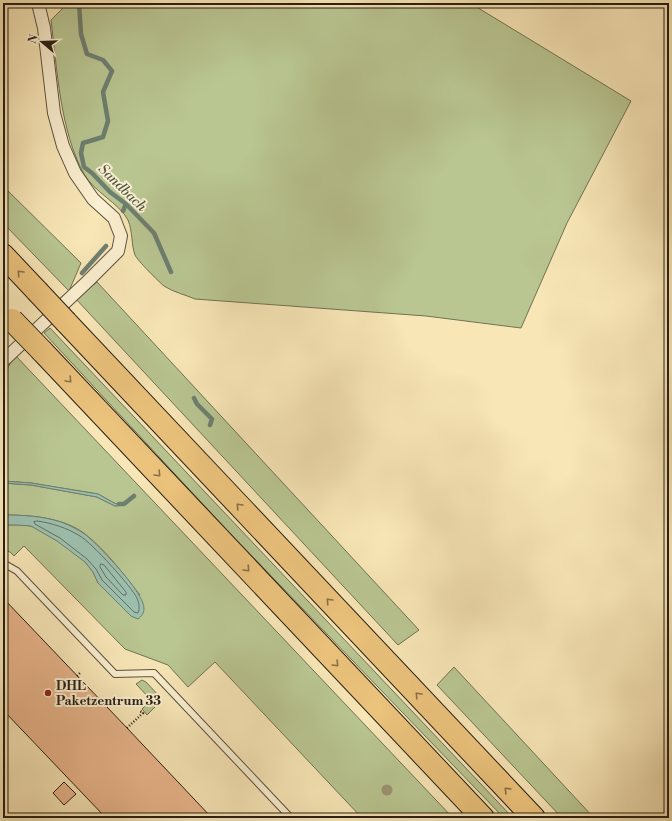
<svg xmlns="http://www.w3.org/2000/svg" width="672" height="821" font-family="'Libre Bodoni',serif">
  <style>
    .green { fill: #b9c692; stroke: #707253 }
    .water { fill: #9dc0af; stroke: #6e7f71 }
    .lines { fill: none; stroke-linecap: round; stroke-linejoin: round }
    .shore { stroke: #626f62; stroke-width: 1 }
    .stream { stroke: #6e7f71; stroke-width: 4.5 }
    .building { fill: #e9b58c; stroke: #271e14 }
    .service-casing { stroke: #5b503d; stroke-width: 8 }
    .minor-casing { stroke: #5b503d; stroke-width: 14 }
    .motorway-casing { stroke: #271e14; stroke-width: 24 }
    .path { stroke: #271e14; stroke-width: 2.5; stroke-dasharray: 1 2; stroke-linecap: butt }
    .service { stroke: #faefd0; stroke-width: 6 }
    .minor { stroke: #faefd0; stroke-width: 12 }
    .motorway { stroke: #ecc37c; stroke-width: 22 }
    .motorway-bridge-casing { stroke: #271e14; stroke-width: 24; stroke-linecap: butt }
    .motorway-bridge { stroke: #ecc37c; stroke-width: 22 }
    .tree { fill: #9d9472 }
    .oneway { stroke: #8a7048 }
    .poi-dot { fill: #8f2418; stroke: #faefd0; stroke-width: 1.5 }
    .labels { text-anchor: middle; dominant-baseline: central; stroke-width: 4; stroke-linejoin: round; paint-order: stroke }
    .poi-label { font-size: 13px; font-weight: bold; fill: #271e14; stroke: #faefd0; text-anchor: start }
    .water-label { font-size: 14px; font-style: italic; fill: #50574a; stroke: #faefd0 }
  </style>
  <rect width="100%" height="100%" fill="#f8e6b7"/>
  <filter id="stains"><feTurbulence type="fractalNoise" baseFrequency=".005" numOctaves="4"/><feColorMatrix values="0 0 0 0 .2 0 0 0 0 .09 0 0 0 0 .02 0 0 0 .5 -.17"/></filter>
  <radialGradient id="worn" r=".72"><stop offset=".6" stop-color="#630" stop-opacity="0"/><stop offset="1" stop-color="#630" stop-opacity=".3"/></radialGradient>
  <path class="green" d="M68,3H470L631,101L567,223L521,328L426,316L195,299C186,295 173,292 164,286C160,283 136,259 135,255C131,244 133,232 128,220C119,203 94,192 84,174C60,131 57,68 51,20Z
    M3,186L81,263L69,291L3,223Z
    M97,282L419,630L398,645L75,298Z
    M50,328L513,818H504L226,529L44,333Z
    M15,355L453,818H362L215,662L188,687L168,665L125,649L24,546L14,556L10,552L3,549V525C12,525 22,524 31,526C43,530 76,553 85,562C91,568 95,575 98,583L140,595C123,574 107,551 85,534C63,517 29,515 3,515V483L31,485L97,497L115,506L125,505L134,497L132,496L123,503L116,504L98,494L31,483L3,481V376Z
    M454,667L594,818H562L437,685Z
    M142,680L146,682L160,697L159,703L147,715L142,709L151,700L136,684Z"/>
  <path class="water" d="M3,481L31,483L98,494L116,504L123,503L125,505L115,506L97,497L31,485L3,483Z
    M3,515C23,515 42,516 61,522C69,525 79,530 86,535C99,546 145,593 144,609C144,613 141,617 138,619L131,616L98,583L93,572L85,562L57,541L31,526L16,525H3Z"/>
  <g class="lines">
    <path class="shore" d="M37,521C52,523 67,528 80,536C92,543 131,586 137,598C139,603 140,608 138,613L134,612L102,580L96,569L87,559L60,538L35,524L34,522Z
      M101,564L104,565L126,592V595H123L106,577L100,567Z"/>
    <path class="stream" d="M79,3L81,34L87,54L103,60L112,71L103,92L108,121L103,137L83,143L81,153L84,167L92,173L110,192L126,204L154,233L171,272
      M123,211L126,204
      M82,273L106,246
      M194,398L197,404L212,419L210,425
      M119,504H124L134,496"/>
  </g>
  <path class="building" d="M3,598L127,728L212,818H106L3,710Z
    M64,782L76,794L64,805L53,793Z"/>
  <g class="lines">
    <g class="service-casing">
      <path id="service" d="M3,563L17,571L115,674L154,673L291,818"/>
    </g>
    <g class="minor-casing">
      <path id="minor" d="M3,361L88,281L118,251L121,236L114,218L93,199L75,173L63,146L54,113L44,28L38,3"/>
    </g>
    <g class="motorway-casing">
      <path id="motorway" d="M3,255L37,291
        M66,322L534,818
        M42,351L483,818"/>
    </g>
    <path class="path" d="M77,676L81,672
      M127,728L143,713L140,711"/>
    <use href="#service" class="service"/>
    <use href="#minor" class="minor"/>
    <use href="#motorway" class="motorway"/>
    <g class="motorway-bridge-casing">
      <path id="motorway-bridge" d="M37,291L66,322
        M12,320L42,351"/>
    </g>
    <use href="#motorway-bridge" class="motorway-bridge"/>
  </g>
  <circle class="tree" cx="387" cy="790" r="5.5"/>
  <defs><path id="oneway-chevron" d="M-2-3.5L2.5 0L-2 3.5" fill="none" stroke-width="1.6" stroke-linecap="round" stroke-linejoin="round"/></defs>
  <g class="oneway">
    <use href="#oneway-chevron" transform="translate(20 273) rotate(-133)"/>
    <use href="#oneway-chevron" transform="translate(69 380) rotate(47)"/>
    <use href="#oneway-chevron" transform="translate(158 474) rotate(47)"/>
    <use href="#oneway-chevron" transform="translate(239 506) rotate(-133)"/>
    <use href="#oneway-chevron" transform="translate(247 569) rotate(47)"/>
    <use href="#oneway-chevron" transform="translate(329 601) rotate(-133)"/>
    <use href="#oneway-chevron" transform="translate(336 664) rotate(46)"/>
    <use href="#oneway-chevron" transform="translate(418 695) rotate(-133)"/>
    <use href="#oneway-chevron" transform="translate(507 790) rotate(-134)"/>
  </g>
  <circle class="poi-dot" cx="48" cy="693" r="4"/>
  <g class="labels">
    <g class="poi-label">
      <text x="56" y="686">DHL<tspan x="56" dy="15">Paketzentrum 33</tspan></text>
    </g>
    <g class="water-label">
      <text transform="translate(122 188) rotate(44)">Sandbach</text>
    </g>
  </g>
  <rect width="672" height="821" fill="none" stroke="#f8e6b7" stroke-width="16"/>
  <rect x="4" y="4" width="664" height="813" fill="none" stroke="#271e14" stroke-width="2"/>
  <rect x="8" y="8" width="656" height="805" fill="none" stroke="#271e14"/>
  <g transform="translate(42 42) rotate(289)" stroke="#faefd0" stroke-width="3" paint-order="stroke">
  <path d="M0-3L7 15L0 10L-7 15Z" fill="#271e14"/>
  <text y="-6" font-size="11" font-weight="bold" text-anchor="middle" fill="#271e14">N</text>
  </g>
  <rect width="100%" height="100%" filter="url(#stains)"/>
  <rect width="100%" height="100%" fill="url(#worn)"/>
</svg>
